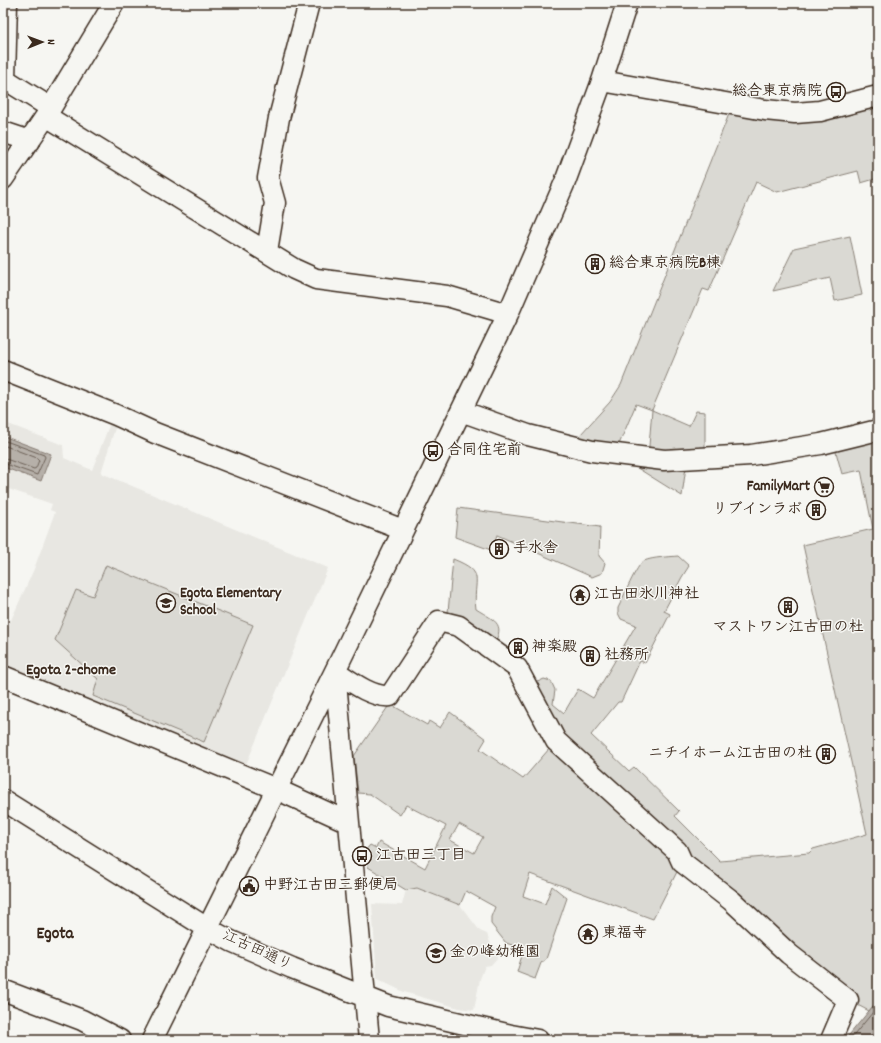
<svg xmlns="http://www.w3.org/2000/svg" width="881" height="1043" font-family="Dekko,'Klee One',sans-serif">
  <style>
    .built { fill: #e8e7e2 }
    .green { fill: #dad9d3; stroke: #8a8278; fill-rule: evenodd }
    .water { fill: #b6b0a9; stroke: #857a71 }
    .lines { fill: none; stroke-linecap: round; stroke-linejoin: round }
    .shore { stroke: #6c6056; stroke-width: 1 }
    .minor-casing { stroke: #3b2a1e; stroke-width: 23 }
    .minor { stroke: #f6f6f2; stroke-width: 20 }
    .labels { text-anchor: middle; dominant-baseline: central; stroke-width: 3; stroke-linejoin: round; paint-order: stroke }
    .poi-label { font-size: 15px; font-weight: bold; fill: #3b2a1e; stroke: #f6f6f2; text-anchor: start }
    .street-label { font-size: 15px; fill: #3b2a1e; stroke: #f6f6f2 }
    .neighbourhood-label { font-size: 16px; font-weight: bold; fill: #3b2a1e; stroke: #f6f6f2 }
    .quarter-label { font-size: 17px; font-weight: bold; fill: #3b2a1e; stroke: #f6f6f2 }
  </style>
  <rect width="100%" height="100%" fill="#f6f6f2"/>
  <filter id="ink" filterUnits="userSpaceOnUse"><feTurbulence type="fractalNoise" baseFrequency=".025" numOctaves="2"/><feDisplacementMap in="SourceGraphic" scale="8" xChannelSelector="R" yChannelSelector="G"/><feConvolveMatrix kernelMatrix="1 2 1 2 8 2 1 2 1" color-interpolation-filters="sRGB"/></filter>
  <g filter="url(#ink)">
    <path class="built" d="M3,422L63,445L64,458L92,470L110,423L116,425L101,473L328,568L245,767L3,664V638L34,569L55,512L50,510L52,504L3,487Z
      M417,888L460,905L480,931L487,934L491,945L496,948L498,957L491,965L485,966L480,979L474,1010L459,1008L404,992L377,979L372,904L402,905L406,890Z"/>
    <path class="green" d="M878,96V178L861,183L858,171L777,192L756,182L709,291L703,289L652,410L689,426L696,411L705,412V458L687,459L682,496L615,454L570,446L610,402L621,385L733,104L765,110ZM636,404L652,410L648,458L615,454Z
      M850,236L862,295L835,301L830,278L773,291L794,248Z
      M878,430V1000L869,1011L848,1000L682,862L653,919L530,874L523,896L545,904L552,886L567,898L546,959L541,963L535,979L517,972L524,949L506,943L491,924V917L495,907L466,891L460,905L417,888L406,890L368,867L365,851L370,845L376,848L379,842L425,868L446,826L406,805L400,815L370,794L358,793L354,756L390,704L427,725L429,721L440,728L450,712L486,739L480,749L523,779L556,741L527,687L544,679L551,681L555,690L553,704L564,713L578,689L593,698L636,625L621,619L618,613V608C623,599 636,565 644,561C654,557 668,557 678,556L689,566L682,577L664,611L670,614L645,663L640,661L621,702H618L591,735L629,771L634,767L679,811L675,816L720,861L809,853L813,849L867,834L803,545L873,529L861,470L842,474L833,441ZM459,824L483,837L474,853L450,840Z
      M458,508L600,527L599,556L605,563L602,573L592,577L497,535L491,550L455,537Z
      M453,559C488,573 472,579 476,609C497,622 507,624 491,649L447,623Z
      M106,565L253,625L204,742L93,696L98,679L55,640L76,590L93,596Z"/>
    <path class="water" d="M3,436L51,454L41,481L3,467Z
      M878,1000V1031L871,1040H845Z"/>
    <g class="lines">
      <path class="shore" d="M3,440L44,455L45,457L37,475L3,463
        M3,445L37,458L39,460L36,468L34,469L3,458
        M850,1040L878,1006"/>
      <g class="minor-casing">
        <path id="minor" d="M3,78L51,108
          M5,79L7,3
          M602,81L765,110L795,113L820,111L878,96
          M46,116L294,269L316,279L447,296L508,314
          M3,132L30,141
          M3,179L46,116L114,3
          M267,251L275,203L268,178L279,118L309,3
          M3,370L116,415L155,433L403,530
          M461,411L528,435L592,451L664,460L751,455L821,444L878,430
          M335,671C350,681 372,698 390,696L439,621L459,626L517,668L556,741L677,851L682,862L732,901L789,954L848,1000L831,1040
          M335,671L369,1040
          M3,676L276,789L348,822
          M3,800L207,928L231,941L292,968L388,1006L511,1035L538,1040
          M3,990L82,1020L120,1040
          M152,1040L335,671L508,314L565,182L602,81L627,3"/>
      </g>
      <use href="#minor" class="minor"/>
    </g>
  </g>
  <defs>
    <g id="bus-ring" transform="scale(1)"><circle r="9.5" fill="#f6f6f2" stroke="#3b2a1e" stroke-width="1.5"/><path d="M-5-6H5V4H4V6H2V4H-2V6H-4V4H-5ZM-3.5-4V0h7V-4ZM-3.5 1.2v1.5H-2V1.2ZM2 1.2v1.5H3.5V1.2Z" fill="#3b2a1e"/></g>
    <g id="building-ring" transform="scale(1)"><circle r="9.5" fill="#f6f6f2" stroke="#3b2a1e" stroke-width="1.5"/><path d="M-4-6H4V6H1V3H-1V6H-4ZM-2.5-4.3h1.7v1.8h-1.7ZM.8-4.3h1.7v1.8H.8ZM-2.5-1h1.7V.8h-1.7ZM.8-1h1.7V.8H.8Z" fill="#3b2a1e"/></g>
    <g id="supermarket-ring" transform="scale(1)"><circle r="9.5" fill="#f6f6f2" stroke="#3b2a1e" stroke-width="1.5"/><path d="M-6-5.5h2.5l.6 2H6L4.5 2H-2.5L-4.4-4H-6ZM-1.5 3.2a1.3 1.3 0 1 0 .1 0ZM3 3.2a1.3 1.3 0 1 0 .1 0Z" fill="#3b2a1e"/></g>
    <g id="temple-ring" transform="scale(1)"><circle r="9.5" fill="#f6f6f2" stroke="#3b2a1e" stroke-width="1.5"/><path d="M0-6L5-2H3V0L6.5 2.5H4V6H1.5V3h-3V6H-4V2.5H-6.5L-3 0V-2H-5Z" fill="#3b2a1e"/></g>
    <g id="school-ring" transform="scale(1)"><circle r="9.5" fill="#f6f6f2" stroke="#3b2a1e" stroke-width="1.5"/><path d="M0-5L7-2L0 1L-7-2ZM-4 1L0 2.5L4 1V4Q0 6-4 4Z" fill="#3b2a1e"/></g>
    <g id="civic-ring" transform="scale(1)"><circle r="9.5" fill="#f6f6f2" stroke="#3b2a1e" stroke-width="1.5"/><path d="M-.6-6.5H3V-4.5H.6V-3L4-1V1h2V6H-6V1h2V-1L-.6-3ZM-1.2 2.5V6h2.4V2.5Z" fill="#3b2a1e"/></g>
  </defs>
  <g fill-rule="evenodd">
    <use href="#bus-ring" x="836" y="92"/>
    <use href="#building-ring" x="595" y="264"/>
    <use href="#bus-ring" x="433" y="451"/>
    <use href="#supermarket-ring" x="824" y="487"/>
    <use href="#building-ring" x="816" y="510"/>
    <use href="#building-ring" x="499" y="549"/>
    <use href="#temple-ring" x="580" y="595"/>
    <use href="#school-ring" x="166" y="603"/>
    <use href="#building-ring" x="788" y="607"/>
    <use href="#building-ring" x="518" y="648"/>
    <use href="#building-ring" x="590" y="656"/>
    <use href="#building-ring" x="826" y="754"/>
    <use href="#bus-ring" x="362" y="856"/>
    <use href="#civic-ring" x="249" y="886"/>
    <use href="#temple-ring" x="588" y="934"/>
    <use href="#school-ring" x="436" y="953"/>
  </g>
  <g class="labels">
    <g class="poi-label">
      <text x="822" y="92" text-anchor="end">総合東京病院</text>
      <text x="609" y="264">総合東京病院B棟</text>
      <text x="447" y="451">合同住宅前</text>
      <text x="810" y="487" text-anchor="end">FamilyMart</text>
      <text x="802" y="510" text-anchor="end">リブインラボ</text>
      <text x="513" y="549">手水舎</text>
      <text x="180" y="594">Egota Elementary<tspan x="180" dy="17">School</tspan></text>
      <text x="594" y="595">江古田氷川神社</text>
      <text x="788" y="628" text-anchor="middle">マストワン江古田の杜</text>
      <text x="532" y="648">神楽殿</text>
      <text x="604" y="656">社務所</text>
      <text x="812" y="754" text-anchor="end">ニチイホーム江古田の杜</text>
      <text x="376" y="856">江古田三丁目</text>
      <text x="263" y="886">中野江古田三郵便局</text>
      <text x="602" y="934">東福寺</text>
      <text x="450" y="953">金の峰幼稚園</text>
    </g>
    <g class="street-label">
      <text transform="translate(257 951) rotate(25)">江古田通り</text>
    </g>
    <g class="neighbourhood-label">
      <text x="71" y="670">Egota 2-chome</text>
    </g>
    <g class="quarter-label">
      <text x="55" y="935">Egota</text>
    </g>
  </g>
  <rect width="881" height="1043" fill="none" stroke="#f6f6f2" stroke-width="16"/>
  <rect x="8" y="8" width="865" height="1027" fill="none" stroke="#3b2a1e" stroke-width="1.5" filter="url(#ink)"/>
  <g transform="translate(42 42) rotate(89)" stroke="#f6f6f2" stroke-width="3" paint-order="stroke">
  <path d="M0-3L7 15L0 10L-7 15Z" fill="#3b2a1e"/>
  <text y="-6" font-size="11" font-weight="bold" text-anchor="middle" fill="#3b2a1e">N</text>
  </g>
</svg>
